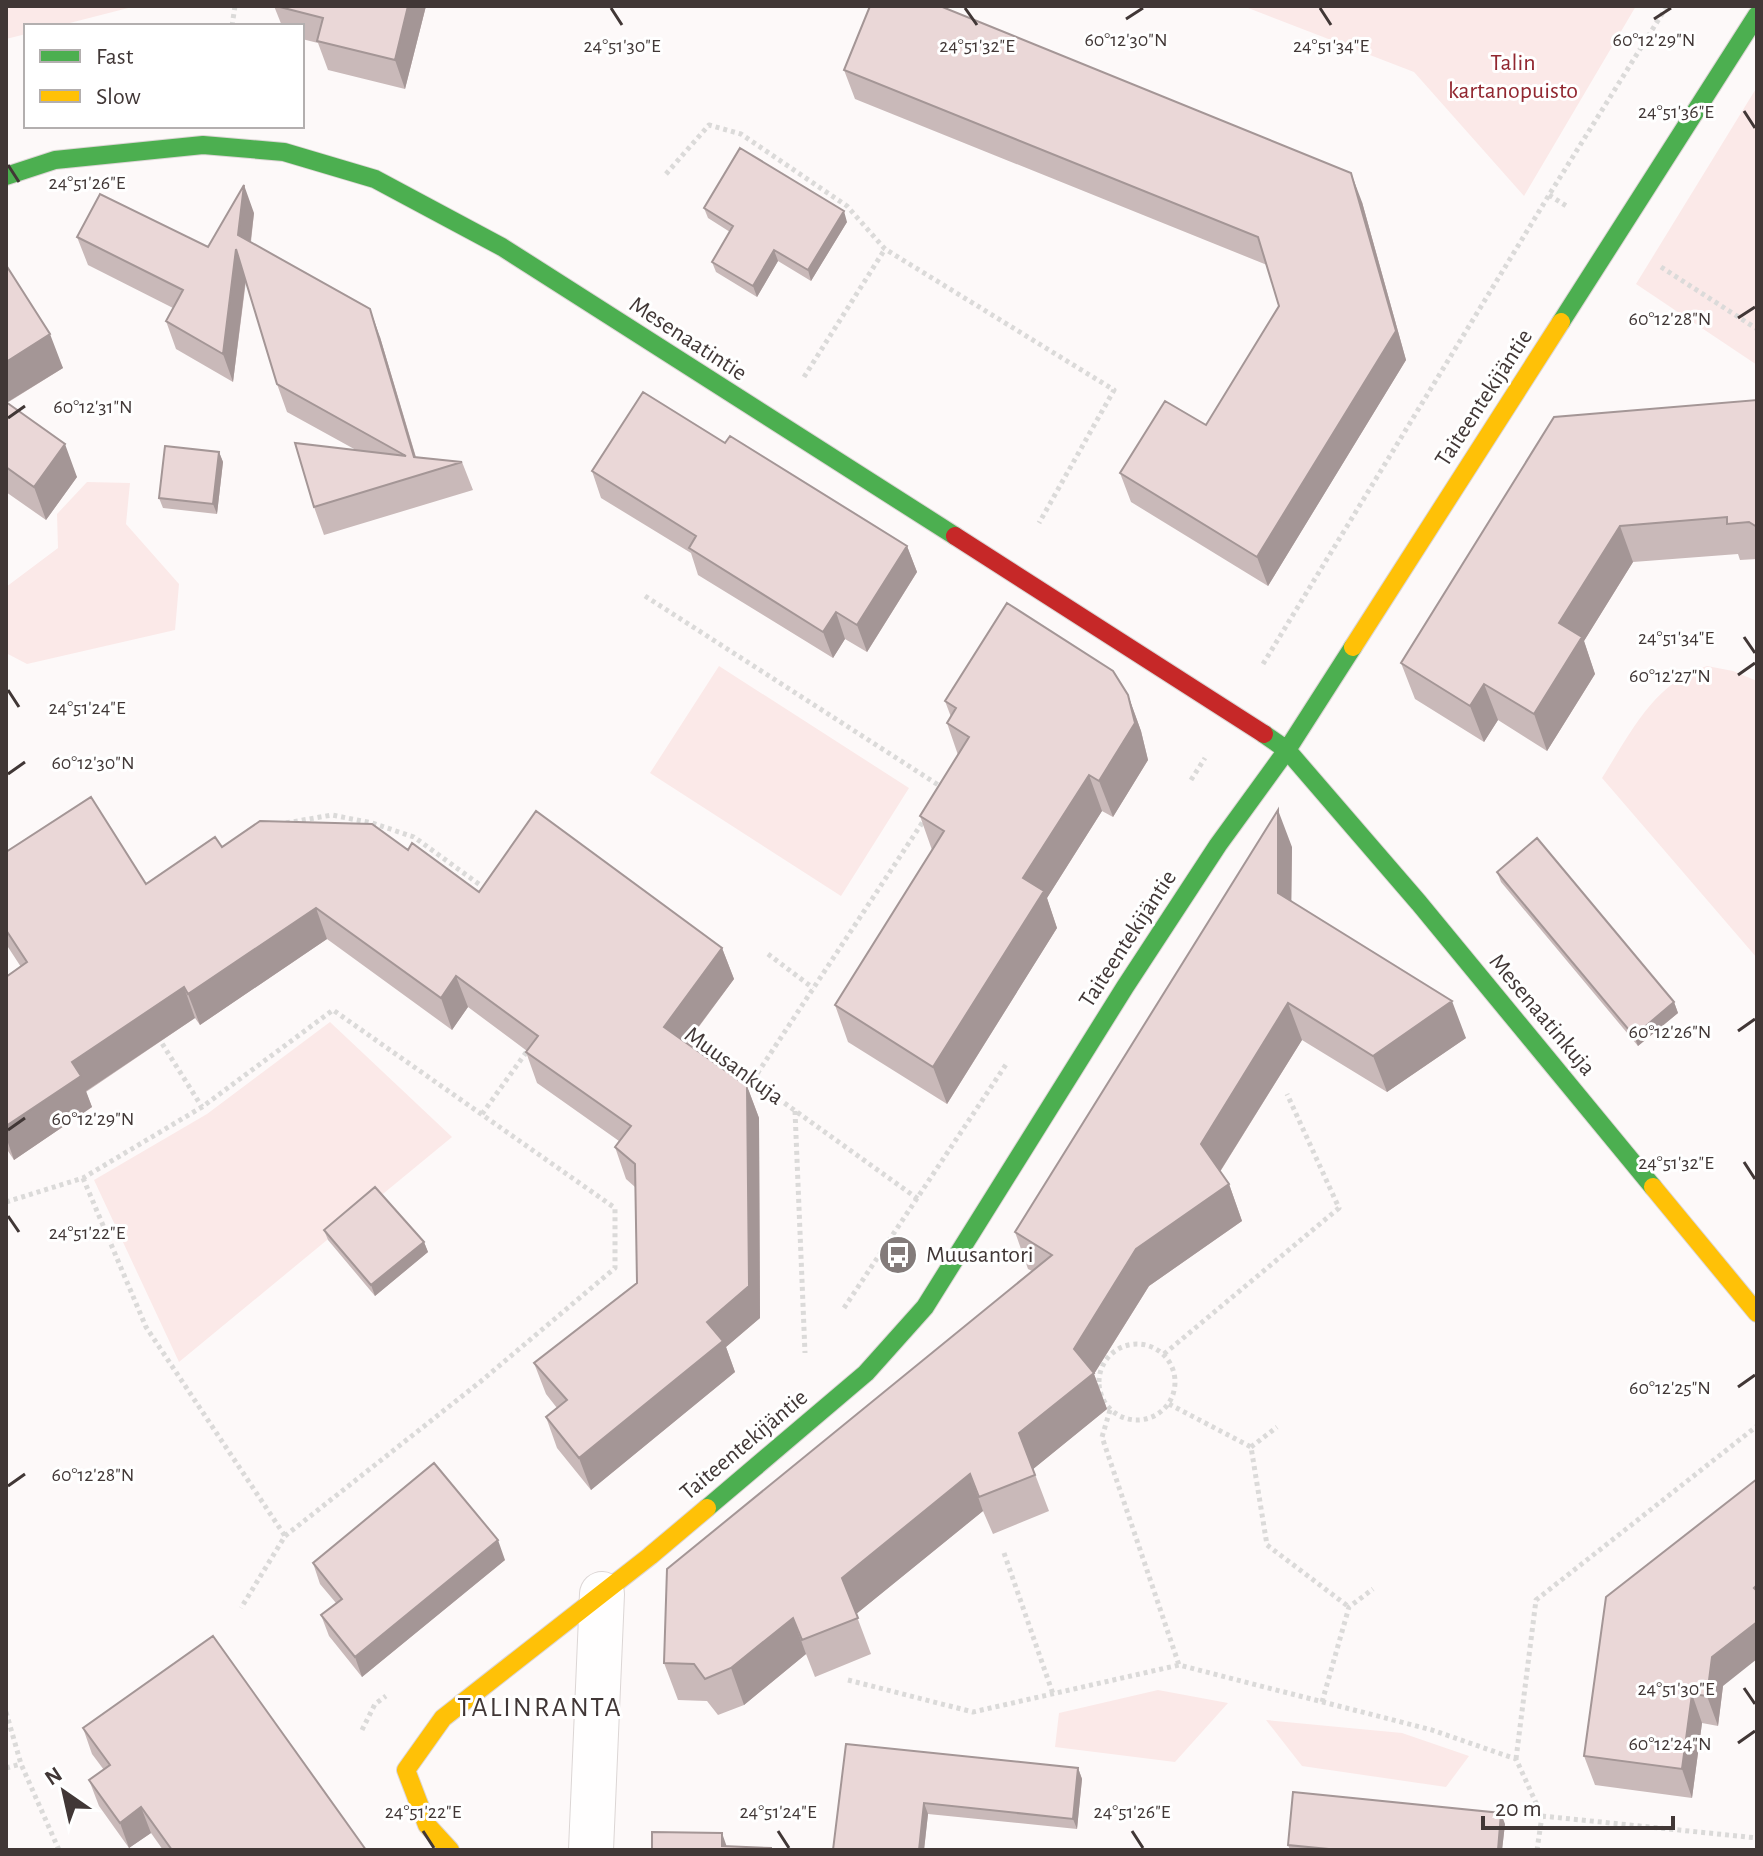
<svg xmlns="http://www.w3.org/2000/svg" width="1763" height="1856" font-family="'Alegreya Sans',sans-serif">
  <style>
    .green { fill: #fbe9e8 }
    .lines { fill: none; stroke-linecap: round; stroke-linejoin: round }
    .street-casing { stroke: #dcd6d5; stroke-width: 46 }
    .fast-casing { stroke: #dcd6d5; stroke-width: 20 }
    .slow-casing { stroke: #dcd6d5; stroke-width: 20 }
    .jam-casing { stroke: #dcd6d5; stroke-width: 20 }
    .path { stroke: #dbdad9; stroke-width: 5; stroke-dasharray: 4 4; stroke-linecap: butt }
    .street { stroke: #fffefe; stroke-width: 44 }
    .fast { stroke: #4caf50; stroke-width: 18 }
    .slow { stroke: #ffc107; stroke-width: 18 }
    .jam { stroke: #c62828; stroke-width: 18 }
    .wall { fill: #c9b9b9 }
    .shaded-wall { fill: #a49696 }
    .building { fill: #ead7d7; stroke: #a49696; stroke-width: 2 }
    .ticks { fill: none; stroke: #413736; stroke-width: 3 }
    .labels { text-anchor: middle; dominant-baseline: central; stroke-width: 6; stroke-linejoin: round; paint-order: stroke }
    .park-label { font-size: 24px; fill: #922730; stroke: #fff }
    .street-label { font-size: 24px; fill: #413736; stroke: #fff }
    .poi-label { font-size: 24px; fill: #413736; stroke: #fff; text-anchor: start }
    .quarter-label { font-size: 28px; letter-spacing: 2px; fill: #413736; stroke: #fff }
    .ticks-label { font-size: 20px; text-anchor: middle; fill: #413736; stroke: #fff; stroke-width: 6; stroke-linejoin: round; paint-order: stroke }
  </style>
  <rect width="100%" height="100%" fill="#fdf9f9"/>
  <path class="green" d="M6,6H136L58,26H26V34L6,39Z
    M1243,6H1636L1524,196L1414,72Z
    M1757,87V365L1636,284Z
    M87,482L130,483L126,524L179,584L175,630L27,664L6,653V587L58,548L57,514Z
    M719,666L909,788L841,896L650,773Z
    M1707,666L1733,671L1757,681V958L1602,778C1630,734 1654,682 1707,666Z
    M330,1022L452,1137L179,1362L94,1180L207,1114Z
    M1158,1690L1228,1703L1175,1762L1055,1747L1059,1713Z
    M1266,1720L1402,1733L1469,1756L1446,1787L1302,1766Z"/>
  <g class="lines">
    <g class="street-casing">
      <path id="street" d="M591,1850L602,1594"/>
    </g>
    <g class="fast-casing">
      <path id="fast" d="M6,176L55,160L203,145L284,152L375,179L502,247L955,536
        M1561,322L1757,15
        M1264,734L1287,750L1419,903L1653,1187
        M707,1508L866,1373L925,1307L1125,987L1218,845L1287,750L1353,647"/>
    </g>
    <g class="slow-casing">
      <path id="slow" d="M1353,647L1561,322
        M1653,1187L1757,1313
        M450,1850L427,1825L406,1770L443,1718L650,1556L707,1508"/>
    </g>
    <g class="jam-casing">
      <path id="jam" d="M955,536L1264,734"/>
    </g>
    <path class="path" d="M232,26L235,6
      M666,174L709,125L741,134L847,206L885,249L1114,390L1039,523
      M1549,195L1568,207
      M1661,267L1757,329
      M804,377L885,249
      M645,596L943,788
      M1263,664L1549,195L1667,6
      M1191,780L1205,758
      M286,823L332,815L372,823L414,837L487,890
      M768,954L813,988
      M687,1033L918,1199
      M158,1037L202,1107
      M753,1080L924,820
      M795,1111L805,1353
      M482,1114L530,1047
      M83,1178L146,1327L285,1536
      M6,1202L83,1178L202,1107L333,1010L615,1208V1268L480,1382L285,1536L241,1608
      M844,1308L1007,1063
      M1099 1382a38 38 0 1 1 76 0a38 38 0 1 1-76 0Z
      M1164,1354L1339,1208L1287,1094
      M1169,1404L1251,1447L1267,1545L1349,1607
      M1110,1410L1102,1437L1179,1665
      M1251,1447L1277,1427
      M1004,1553L1053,1694
      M848,1680L973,1712L1179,1665L1432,1730L1516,1759L1542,1816L1537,1850
      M1322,1702L1349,1607L1373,1589
      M6,1712L21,1764L59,1850
      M362,1730L375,1704L386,1696
      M1516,1759L1536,1600L1757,1426
      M6,1768L21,1764
      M1542,1816L1757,1838"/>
    <use href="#street" class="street"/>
    <use href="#fast" class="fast"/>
    <use href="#slow" class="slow"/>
    <use href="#jam" class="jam"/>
  </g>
  <path class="wall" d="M274,6H426L405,89L328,70L318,43L302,39V26H282Z
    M844,70L1362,202L1406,360L1268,586L1131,502L1120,473L1206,425L1279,306L1267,265L855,99Z
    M704,208L847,222L811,281L778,261L757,297L716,272L712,262L730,232L708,218Z
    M254,213L251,242L380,337L416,457L462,462L473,490L324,535L314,507L356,450L287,412L277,384L246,281L233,382L176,349L166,321L173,308L88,265L77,237L208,247Z
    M6,265L63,368L7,403L77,477L46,520L6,492Z
    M1757,400V559L1740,560L1738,554L1633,562L1584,641L1595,674L1547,751L1498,720L1484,742L1415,699L1401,663Z
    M725,443L907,546L917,572L867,652L845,639L833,658L698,575L691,553L601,498L592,471Z
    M219,452L223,462L217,514L163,508L159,498Z
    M1128,695L1141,731L1148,760L1113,817L1102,811L1047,898L1057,928L947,1104L848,1042L835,1005L932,850L920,816L958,755L947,723L951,717L945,701Z
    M222,847L408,850L479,892L722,948L734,979L687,1043L747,1086L759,1118L760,1318L726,1347L735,1372L591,1490L557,1448L546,1417L557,1408L546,1394L534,1363L637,1283L635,1187L626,1179L615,1147L619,1141L537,1083L526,1052L527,1051L468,1007L452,1030L327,939L200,1025L195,1018L86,1092L92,1107L14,1160L6,1148V977L21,967L6,944V852L146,884Z
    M1292,847L1291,902L1466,1038L1387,1092L1302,1040L1220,1172L1229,1184L1242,1221L1149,1286L1094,1374L1107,1409L1033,1469L1049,1511L993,1534L983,1511L856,1614L871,1654L815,1677L806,1654L744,1705L718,1715L707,1701L678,1700L664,1663L1032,1271L1028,1269L1015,1232Z
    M1497,872L1674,1002L1678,1013L1638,1046L1501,882Z
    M324,1230L424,1242L428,1252L375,1296L328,1240Z
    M505,1560L362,1677L329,1636L321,1615L336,1603L320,1584L313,1563Z
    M1606,1597L1723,1686L1718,1726L1702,1723L1692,1798L1595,1785L1584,1756Z
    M83,1728L366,1850H163L151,1833L129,1848L99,1806L89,1780L104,1770L92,1754Z
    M846,1744L1078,1768L1082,1779L1077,1829L928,1814L924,1850H833Z
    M1505,1824L1502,1850H1290L1288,1845Z"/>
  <path class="shaded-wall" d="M408,6H426L405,89L395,60Z
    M1351,173L1362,202L1406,360L1268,586L1257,557Z
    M244,185L254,213L248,263L238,235Z
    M844,211L847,222L811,281L808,270Z
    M236,249L246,277L233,382L223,354Z
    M774,250L778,261L757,297L753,286Z
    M370,309L380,337L421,475L414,457Z
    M50,334L63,368L6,403V362Z
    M65,444L77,477L46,520L34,487Z
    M219,452L223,462L217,514L213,504Z
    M1620,526L1633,562L1584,641L1595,674L1547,751L1534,714L1559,623Z
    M907,546L917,572L867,652L857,625Z
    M836,612L845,639L833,658L823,632Z
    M1484,684L1498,720L1484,742L1470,706Z
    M1128,695L1141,731L1148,760L1113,817L1099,781Z
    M1089,775L1102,811L1047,898L1057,928L947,1104L933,1067L1023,878Z
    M1278,810L1292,847L1291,930L1278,893Z
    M316,908L327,939L200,1025L188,994Z
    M722,948L734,979L675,1058L664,1027Z
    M456,976L468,1007L452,1030L441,998Z
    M184,987L195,1018L86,1091L92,1107L14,1160L6,1137V1126L72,1062Z
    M1452,1001L1466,1038L1387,1092L1373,1056Z
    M1674,1002L1678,1013L1638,1046L1634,1036Z
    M1288,1003L1302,1040L1214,1181L1201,1144Z
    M747,1086L759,1118L760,1318L726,1347L735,1372L591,1490L579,1458L707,1322Z
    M1229,1184L1242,1221L1149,1286L1094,1374L1107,1409L1032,1470L1019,1433L1074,1349L1136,1249Z
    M424,1242L428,1252L375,1296L371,1285Z
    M970,1474L983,1511L855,1615L842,1578Z
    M498,1540L505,1560L362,1677L355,1657Z
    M793,1618L806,1654L744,1705L731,1668Z
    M1757,1622V1659L1723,1686L1718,1726L1707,1696L1712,1657Z
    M1692,1694L1702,1723L1692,1798L1682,1769Z
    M1078,1768L1082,1779L1077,1829L1073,1819Z
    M924,1803L928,1814L924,1850H919Z
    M141,1807L151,1833L129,1848L120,1823Z
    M1501,1813L1505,1824L1502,1850H1498Z
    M722,1833L728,1850L722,1846Z"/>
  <path class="building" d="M276,6H408L395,60L317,41L323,18Z
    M870,6H940L1351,173L1396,331L1257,557L1120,473L1165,401L1206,425L1279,306L1258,237L844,70Z
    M740,148L844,211L808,270L774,250L753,286L712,262L733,226L704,208Z
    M244,185L238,235L370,309L414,457L462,462L314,507L295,443L406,456L277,384L236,249L223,354L166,321L183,290L77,237L100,194L208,247Z
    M6,265L50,334L6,362Z
    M643,392L725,443L730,436L907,546L857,625L836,612L823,632L689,548L696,536L592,471Z
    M1757,400V527L1749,522L1727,524V517L1620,526L1559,623L1582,637L1534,714L1484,684L1470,706L1401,663L1554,417Z
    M6,402L65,444L34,487L6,467Z
    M165,446L219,452L213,504L159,498Z
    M1007,603L1113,671L1128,695L1135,723L1099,781L1089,775L1023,878L1044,891L933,1067L835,1005L944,831L920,816L969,737L947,723L956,708L945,701Z
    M91,797L146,884L215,837L222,847L260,821L372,824L408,850L412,843L479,892L536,811L722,948L664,1027L747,1086L749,1286L707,1322L723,1341L579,1458L546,1417L567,1400L534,1363L637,1283L635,1164L615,1147L631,1126L526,1052L538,1036L456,976L441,998L316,908L188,994L184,987L72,1062L81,1076L6,1126V977L27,962L6,930V852Z
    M1278,810V893L1452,1001L1373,1056L1288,1003L1201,1144L1229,1184L1136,1249L1074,1349L1094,1373L1019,1433L1035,1475L979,1497L970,1474L842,1578L858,1618L802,1640L793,1618L731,1668L705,1679L694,1664L664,1663L667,1569L1052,1255L1015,1232Z
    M1537,838L1674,1002L1634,1036L1497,872Z
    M375,1187L424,1242L371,1285L324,1230Z
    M434,1463L498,1540L355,1657L321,1615L342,1599L313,1563Z
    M1757,1479V1585L1754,1588L1757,1591V1622L1712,1657L1707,1696L1692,1694L1682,1769L1584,1756L1606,1597Z
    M213,1636L366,1850H172L141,1807L120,1823L89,1780L110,1765L83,1728Z
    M846,1744L1078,1768L1073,1819L924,1803L919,1850H833Z
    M1293,1792L1501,1813L1498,1850H1339L1288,1845Z
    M652,1832L722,1833V1846L771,1848V1850H652Z"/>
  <path class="ticks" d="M611,8L622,25M965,8L977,25M1320,8L1331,25M1126,19L1143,8M1654,19L1671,8M1744,111L1755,128M8,165L19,182M1738,318L1755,307M8,418L25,406M1744,637L1755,653M1738,675L1755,663M8,690L19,707M8,774L25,762M1738,1031L1755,1019M8,1130L25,1118M1744,1162L1755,1179M8,1216L19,1232M1738,1387L1755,1375M8,1486L25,1474M1744,1688L1755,1704M1738,1743L1755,1731M423,1831L434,1848M778,1831L789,1848M1132,1831L1143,1848"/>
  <defs>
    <g id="bus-disc" transform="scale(2)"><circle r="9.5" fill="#837b7a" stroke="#fff"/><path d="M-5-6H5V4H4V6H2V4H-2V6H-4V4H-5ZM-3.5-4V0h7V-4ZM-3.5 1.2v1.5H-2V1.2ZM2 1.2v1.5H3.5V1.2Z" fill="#fff"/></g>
  </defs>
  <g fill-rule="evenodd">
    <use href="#bus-disc" x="898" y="1255"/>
  </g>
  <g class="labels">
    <g class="park-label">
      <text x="1513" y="63">Talin<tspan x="1513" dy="28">kartanopuisto</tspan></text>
    </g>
    <g class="street-label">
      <text transform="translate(688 339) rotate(33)">Mesenaatintie</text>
      <text transform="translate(1484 398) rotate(-57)">Taiteentekijäntie</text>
      <text transform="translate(1128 939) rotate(-57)">Taiteentekijäntie</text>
      <text transform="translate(1542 1015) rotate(50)">Mesenaatinkuja</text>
      <text transform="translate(734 1066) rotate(36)">Muusankuja</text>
      <text transform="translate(744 1445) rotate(-40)">Taiteentekijäntie</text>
    </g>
    <g class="poi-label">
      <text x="926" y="1255">Muusantori</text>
    </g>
    <g class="quarter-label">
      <text x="540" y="1708">TALINRANTA</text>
    </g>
  </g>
  <g class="ticks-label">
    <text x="1126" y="46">60°12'30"N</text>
    <text x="1654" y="46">60°12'29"N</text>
    <text x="622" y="52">24°51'30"E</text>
    <text x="977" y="52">24°51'32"E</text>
    <text x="1331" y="52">24°51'34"E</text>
    <text x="1676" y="118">24°51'36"E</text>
    <text x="87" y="189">24°51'26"E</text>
    <text x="1670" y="325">60°12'28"N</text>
    <text x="93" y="413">60°12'31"N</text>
    <text x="1676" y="644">24°51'34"E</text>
    <text x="1670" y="682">60°12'27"N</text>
    <text x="87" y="714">24°51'24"E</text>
    <text x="93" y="769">60°12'30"N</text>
    <text x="1670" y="1038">60°12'26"N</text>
    <text x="93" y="1125">60°12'29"N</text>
    <text x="1676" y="1169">24°51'32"E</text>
    <text x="87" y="1239">24°51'22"E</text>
    <text x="1670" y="1394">60°12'25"N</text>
    <text x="93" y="1481">60°12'28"N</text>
    <text x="1676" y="1695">24°51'30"E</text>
    <text x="1670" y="1750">60°12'24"N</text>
    <text x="423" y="1818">24°51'22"E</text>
    <text x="778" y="1818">24°51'24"E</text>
    <text x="1132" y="1818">24°51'26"E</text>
  </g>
  <rect width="1763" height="1856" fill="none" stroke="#413736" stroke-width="16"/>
  <rect x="24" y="24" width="280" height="104" fill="#ffffff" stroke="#b3afaf" stroke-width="2"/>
  <rect x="40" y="50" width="40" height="12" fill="#4caf50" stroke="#b3afaf" stroke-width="2"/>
  <text x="96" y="64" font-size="24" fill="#413736">Fast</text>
  <rect x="40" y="90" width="40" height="12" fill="#ffc107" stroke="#b3afaf" stroke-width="2"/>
  <text x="96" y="104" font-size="24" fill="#413736">Slow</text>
  <g transform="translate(64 1792) rotate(326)" stroke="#ffffff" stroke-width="6" paint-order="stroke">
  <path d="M0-6L14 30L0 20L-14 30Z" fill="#413736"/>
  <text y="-12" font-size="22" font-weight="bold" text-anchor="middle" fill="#413736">N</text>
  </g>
  <path d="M1483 1816v12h190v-12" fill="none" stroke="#413736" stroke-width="4"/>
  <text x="1495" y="1816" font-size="24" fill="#413736" stroke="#ffffff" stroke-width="6" paint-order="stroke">20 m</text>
</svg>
